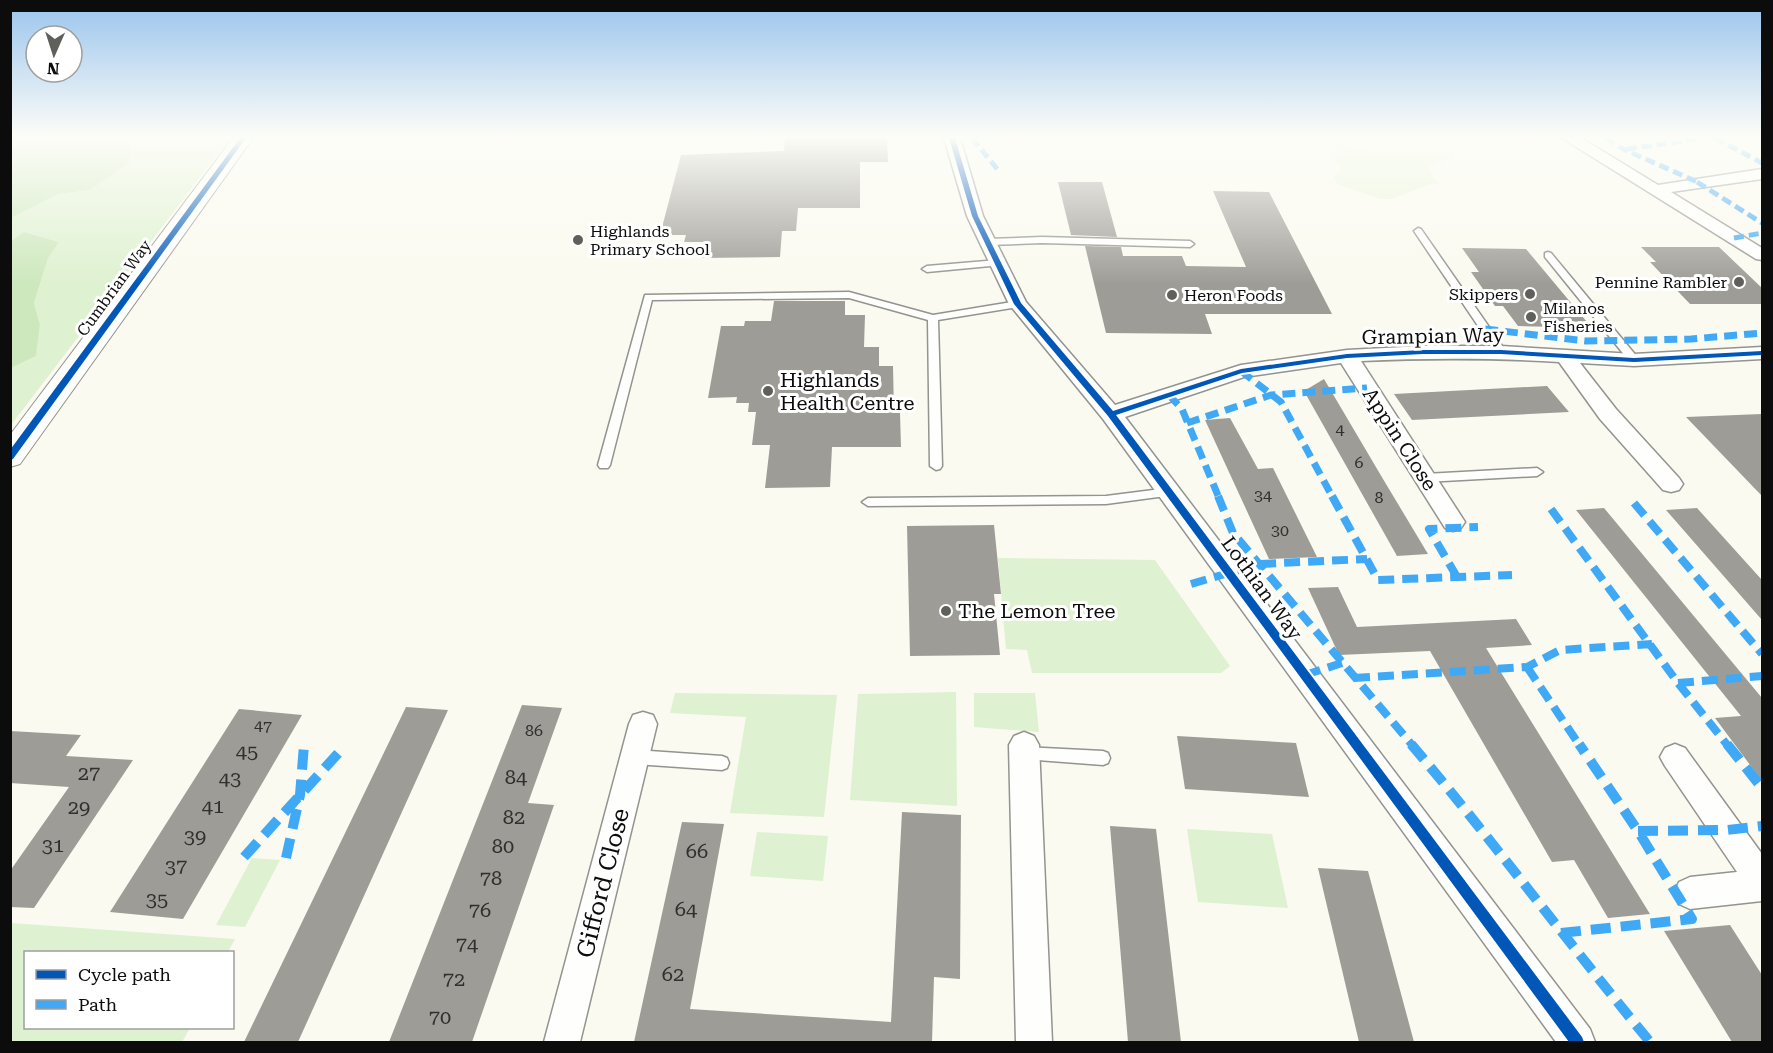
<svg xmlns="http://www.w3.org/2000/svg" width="1773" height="1053" font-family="'Roboto Serif',serif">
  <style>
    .green { fill: #def1d0 }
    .forest { fill: #cde8bd }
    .pitch { fill: #e9f4d9 }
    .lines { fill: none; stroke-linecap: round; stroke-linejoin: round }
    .stream { fill: #c6ddf4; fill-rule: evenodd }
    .building { fill: #9d9c96 }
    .service-casing { stroke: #93938f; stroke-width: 3 }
    .minor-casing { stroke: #93938f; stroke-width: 3 }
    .tertiary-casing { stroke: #93938f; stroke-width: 2 }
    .service { fill: #fefefd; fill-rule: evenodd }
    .minor { fill: #fefefd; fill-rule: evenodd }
    .tertiary { fill: #fefefd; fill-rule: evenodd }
    .quiet-far3 { stroke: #3fa9f5; stroke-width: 5; stroke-dasharray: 10 5; stroke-linecap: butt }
    .quiet-far2 { stroke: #3fa9f5; stroke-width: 7; stroke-dasharray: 13 7; stroke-linecap: butt }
    .quiet-far1 { stroke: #3fa9f5; stroke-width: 8; stroke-dasharray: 16 8; stroke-linecap: butt }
    .quiet { stroke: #3fa9f5; stroke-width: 10; stroke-dasharray: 20 10; stroke-linecap: butt }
    .cycleway-casing { stroke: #fff; stroke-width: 4 }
    .cycleway { fill: #0057b8; fill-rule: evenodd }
    .poi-dot { fill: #5f5f5c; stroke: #fff; stroke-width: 2 }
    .labels { text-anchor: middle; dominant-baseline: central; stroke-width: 6; stroke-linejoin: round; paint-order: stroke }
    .far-poi-label { font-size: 16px; fill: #0c0c0c; stroke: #fff; text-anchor: start }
    .far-street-label { font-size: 16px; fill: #0c0c0c; stroke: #fff }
    .number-label { font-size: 16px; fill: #30302e }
    .street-label { font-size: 20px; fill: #0c0c0c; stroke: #fff }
    .poi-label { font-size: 20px; fill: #0c0c0c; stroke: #fff; text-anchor: start }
    .near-number-label { font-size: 20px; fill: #30302e }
    .near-street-label { font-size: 24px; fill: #0c0c0c; stroke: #fff }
  </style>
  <rect width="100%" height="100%" fill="#fafaf0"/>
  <path class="green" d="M130,138H230L11,425V368L36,356L40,325L34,303L48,258L59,242L24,232L11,241V218L58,194L90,190L130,162Z
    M998,558L1155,560L1230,666L1221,673H1032L1027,650L1006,649Z
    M956,692L957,806L850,800L858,694Z
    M675,693L837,695L824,817L730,813L746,717L670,713Z
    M974,693H1035L1039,732L974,727Z
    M1187,829L1272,834L1288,908L1198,902Z
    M757,832L828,836L823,881L750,876Z
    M252,858L280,860L245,927L216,925Z
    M11,923L235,939L228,952H26V1028H190L182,1042H11Z"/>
  <path class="forest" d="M11,138H130V162L90,190L58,194L11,218Z
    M24,232L59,242L48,258L34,303L40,325L36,356L11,368V241Z"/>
  <path class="pitch" d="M1338,145L1384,152L1450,150L1449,159L1429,166L1432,176L1439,184L1428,185L1392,199H1380L1337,184L1334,178L1341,168L1330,152L1331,148Z"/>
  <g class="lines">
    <path class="stream" d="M27,138H34L10,155V150Z"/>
  </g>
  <path class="building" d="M785,138H887L888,162H860V208H798L796,231H782L780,257L702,258L705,242H684L686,235H660L681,155L784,151Z
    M1058,182H1102L1117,237L1071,235Z
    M1213,191L1269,192L1332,314H1205L1212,334L1106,333L1085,246L1121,247L1123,256H1182L1186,266L1246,267Z
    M1641,247H1719L1762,288V304H1690L1650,262H1656Z
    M1462,248L1526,249L1587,322L1554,321L1558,327L1518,326L1503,306H1495L1471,272H1479Z
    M774,301H845V315H865L864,347H879V366H893L894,413H900L901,447H832L830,487L765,488L770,445H752L756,412H748L749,403H736L737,397L708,398L721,326H744L745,321H771Z
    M1324,379L1383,479L1428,554L1397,556L1304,391Z
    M1547,386L1569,412L1412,420L1394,394Z
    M1762,414V496L1686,417Z
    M1230,418L1258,469L1273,468L1317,557L1269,559L1205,420Z
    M1604,508L1762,698V781L1715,718L1741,716L1576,510Z
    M1697,508L1762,580V620L1666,510Z
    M994,525L1001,594H994L1000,655L910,656L907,526Z
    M1338,587L1357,627L1516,619L1532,645L1486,648L1650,914L1608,918L1574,860L1552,862L1430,651L1339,655L1308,588Z
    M522,705L562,708L528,803L554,805L472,1042H389Z
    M406,707L448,710L298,1042H244Z
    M239,709L302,715L183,919L110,912Z
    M10,731L81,735L66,756L133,760L34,908L10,907V871L69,787L10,783Z
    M1177,736L1296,743L1309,797L1185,789Z
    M902,812L961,815L960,979L934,977L932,1042H634L682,822L724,824L690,1009L891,1022Z
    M1110,826L1156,829L1181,1042H1128Z
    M1318,868L1368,871L1414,1042H1359Z
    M1730,925L1762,975V1042H1732L1664,931Z"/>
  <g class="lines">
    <g class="service-casing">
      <path id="service" d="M1418,228L1421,229L1505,350V354H1497L1414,231Z
        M1042,237L1190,241L1194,244L1190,247L1042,243L988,245L984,242L988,239Z
        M1548,252L1551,253L1638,358V362H1630L1545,257V253Z
        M998,260L1002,263L1001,265L927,272L922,269L927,266Z
        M849,292L933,315L1018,301L1023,304L1018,307L938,320L942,466L940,469L936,470L930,466L928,320L849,298L652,300L610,465L608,468H600L598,465L645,295Z
        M1537,468L1543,472L1537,476L1425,482L1419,478L1425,474Z
        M1169,488L1175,492L1173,495L1106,504L868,506L862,502L868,498L1106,496Z
        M1024,747L1103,751L1108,753L1110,758L1108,763L1103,765L1024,759L1019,758L1017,753L1019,748Z
        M635,750L722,756L727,758L729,763L727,768L722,770L635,764L630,762L628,757L630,752Z"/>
    </g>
    <g class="minor-casing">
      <path id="minor" d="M944,138H960L983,216L1026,302L1115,405L1241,365L1347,350L1423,346H1501L1634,354L1762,347V359L1634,366L1580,363L1616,409L1679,478L1683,484L1679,490L1671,492L1663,490L1600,419L1559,362C1492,358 1427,358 1361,361L1465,522L1461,528L1453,531L1445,528L1341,363L1244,377L1125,417L1590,1029L1595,1042H1556L1103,419L1009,304L967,216Z
        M1562,138H1581L1658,185L1762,169V179L1671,192L1762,248V260L1756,259Z
        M643,712L653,715L657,724L580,1042H544L629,724L633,715Z
        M1024,732L1034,736L1039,745L1052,1042H1016L1009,745L1014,736Z
        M1675,744L1685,748L1762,854V901L1690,909L1679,904L1674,893L1679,882L1690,877L1737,872L1665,766L1660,757L1665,748Z"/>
    </g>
    <g class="tertiary-casing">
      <path id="tertiary" d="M233,138H253L20,464L10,467V435Z"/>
    </g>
    <use href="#service" class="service"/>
    <use href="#minor" class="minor"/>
    <use href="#tertiary" class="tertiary"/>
    <path class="quiet-far3" d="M972,138L998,170
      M1606,138L1625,150L1700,183
      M1715,138L1762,163
      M1627,149L1704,138
      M1697,182L1762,223
      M1734,238L1762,233"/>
    <path class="quiet-far2" d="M1485,329L1586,341L1691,339L1762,333
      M1241,371L1281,402L1333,498
      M1169,395L1182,409L1219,498
      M1187,423L1271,395L1367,388"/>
    <path class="quiet-far1" d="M1218,496L1233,533L1413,746
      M1332,496L1378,580L1512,575
      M1634,503L1762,654
      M1551,509L1678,683L1728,746
      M1457,577L1429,529L1478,527
      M1191,584L1259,564L1367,559
      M1527,667L1580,746
      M1305,675L1342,663
      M1354,678L1527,667L1560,650L1652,644
      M1678,683L1762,676"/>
    <path class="quiet" d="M1411,744C1493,841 1569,944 1650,1042
      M1727,744L1762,788
      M1638,831L1727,830L1762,826
      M244,857L342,749
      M286,858L300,795L304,745
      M1561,933L1692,919L1638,831L1579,744"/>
    <g class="cycleway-casing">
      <path id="cycleway" d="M240,138H246L13,459L10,460V450Z
        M949,138H955L978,216L1021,303L1113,411L1241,369L1347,354L1423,350H1501L1634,358L1762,351V355L1634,362L1501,354H1423L1347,358L1242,373L1116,415L1582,1037L1584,1042H1569L1108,416L1014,304L972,216Z"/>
    </g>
    <use href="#cycleway" class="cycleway"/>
  </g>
  <linearGradient id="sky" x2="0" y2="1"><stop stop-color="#9ac4ed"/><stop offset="0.48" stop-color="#fdfdf8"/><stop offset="1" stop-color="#fdfdf8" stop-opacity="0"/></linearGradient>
  <rect width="1773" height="285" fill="url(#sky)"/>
  <g class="poi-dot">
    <circle cx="578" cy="240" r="6"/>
    <circle cx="1739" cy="282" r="6"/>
    <circle cx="1530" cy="294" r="6"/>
    <circle cx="1172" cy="295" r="6"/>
    <circle cx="1531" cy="317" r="6"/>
    <circle cx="768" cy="391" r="6"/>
    <circle cx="946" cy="611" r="6"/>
  </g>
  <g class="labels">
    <g class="far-poi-label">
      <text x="590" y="231">Highlands<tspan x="590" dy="18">Primary School</tspan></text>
      <text x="1727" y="282" text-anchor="end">Pennine Rambler</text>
      <text x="1518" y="294" text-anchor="end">Skippers</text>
      <text x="1184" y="295">Heron Foods</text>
      <text x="1543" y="308">Milanos<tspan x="1543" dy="18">Fisheries</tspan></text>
    </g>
    <g class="far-street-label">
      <text transform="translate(114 288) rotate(-54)">Cumbrian Way</text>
    </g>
    <g class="number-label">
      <text x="1340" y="429">4</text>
      <text x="1359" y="462">6</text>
      <text x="1263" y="495">34</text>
      <text x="1379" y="497">8</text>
      <text x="1280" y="530">30</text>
      <text x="263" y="725">47</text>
      <text x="534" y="730">86</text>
    </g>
    <g class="street-label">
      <text transform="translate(1433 336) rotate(-1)">Grampian Way</text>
      <text transform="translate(1400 439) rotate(57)">Appin Close</text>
      <text transform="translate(1262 588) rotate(54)">Lothian Way</text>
    </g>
    <g class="poi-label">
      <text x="780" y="380">Highlands<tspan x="780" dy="23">Health Centre</tspan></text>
      <text x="958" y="611">The Lemon Tree</text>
    </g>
    <g class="near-number-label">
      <text x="247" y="751">45</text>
      <text x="89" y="773">27</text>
      <text x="516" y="777">84</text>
      <text x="230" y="778">43</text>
      <text x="213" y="806">41</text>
      <text x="79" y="807">29</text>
      <text x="514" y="817">82</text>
      <text x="195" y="836">39</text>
      <text x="53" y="845">31</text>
      <text x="503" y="846">80</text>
      <text x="697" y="851">66</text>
      <text x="176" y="866">37</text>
      <text x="491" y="878">78</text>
      <text x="157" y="899">35</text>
      <text x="686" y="909">64</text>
      <text x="480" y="910">76</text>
      <text x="467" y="944">74</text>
      <text x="673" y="974">62</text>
      <text x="454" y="979">72</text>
      <text x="440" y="1017">70</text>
    </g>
    <g class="near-street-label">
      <text transform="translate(603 883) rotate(-76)">Gifford Close</text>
    </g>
  </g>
  <rect width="1773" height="1053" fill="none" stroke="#0c0c0c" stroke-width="24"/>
  <rect x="24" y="951" width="210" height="78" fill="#ffffff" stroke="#9e9e9e" stroke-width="1.5"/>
  <rect x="36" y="970" width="30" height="9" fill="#0057b8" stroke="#9e9e9e" stroke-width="1.5"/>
  <text x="78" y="981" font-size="18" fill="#0c0c0c">Cycle path</text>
  <rect x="36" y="1000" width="30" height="9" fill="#3fa9f5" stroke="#9e9e9e" stroke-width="1.5"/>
  <text x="78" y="1011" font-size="18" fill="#0c0c0c">Path</text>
  <g transform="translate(54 54) rotate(183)"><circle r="28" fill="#ffffff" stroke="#9e9e9e" stroke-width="1.5"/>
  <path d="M0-4.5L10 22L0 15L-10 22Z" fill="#5f5f5c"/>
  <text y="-9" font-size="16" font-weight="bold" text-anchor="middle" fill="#0c0c0c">N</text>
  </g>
</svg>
